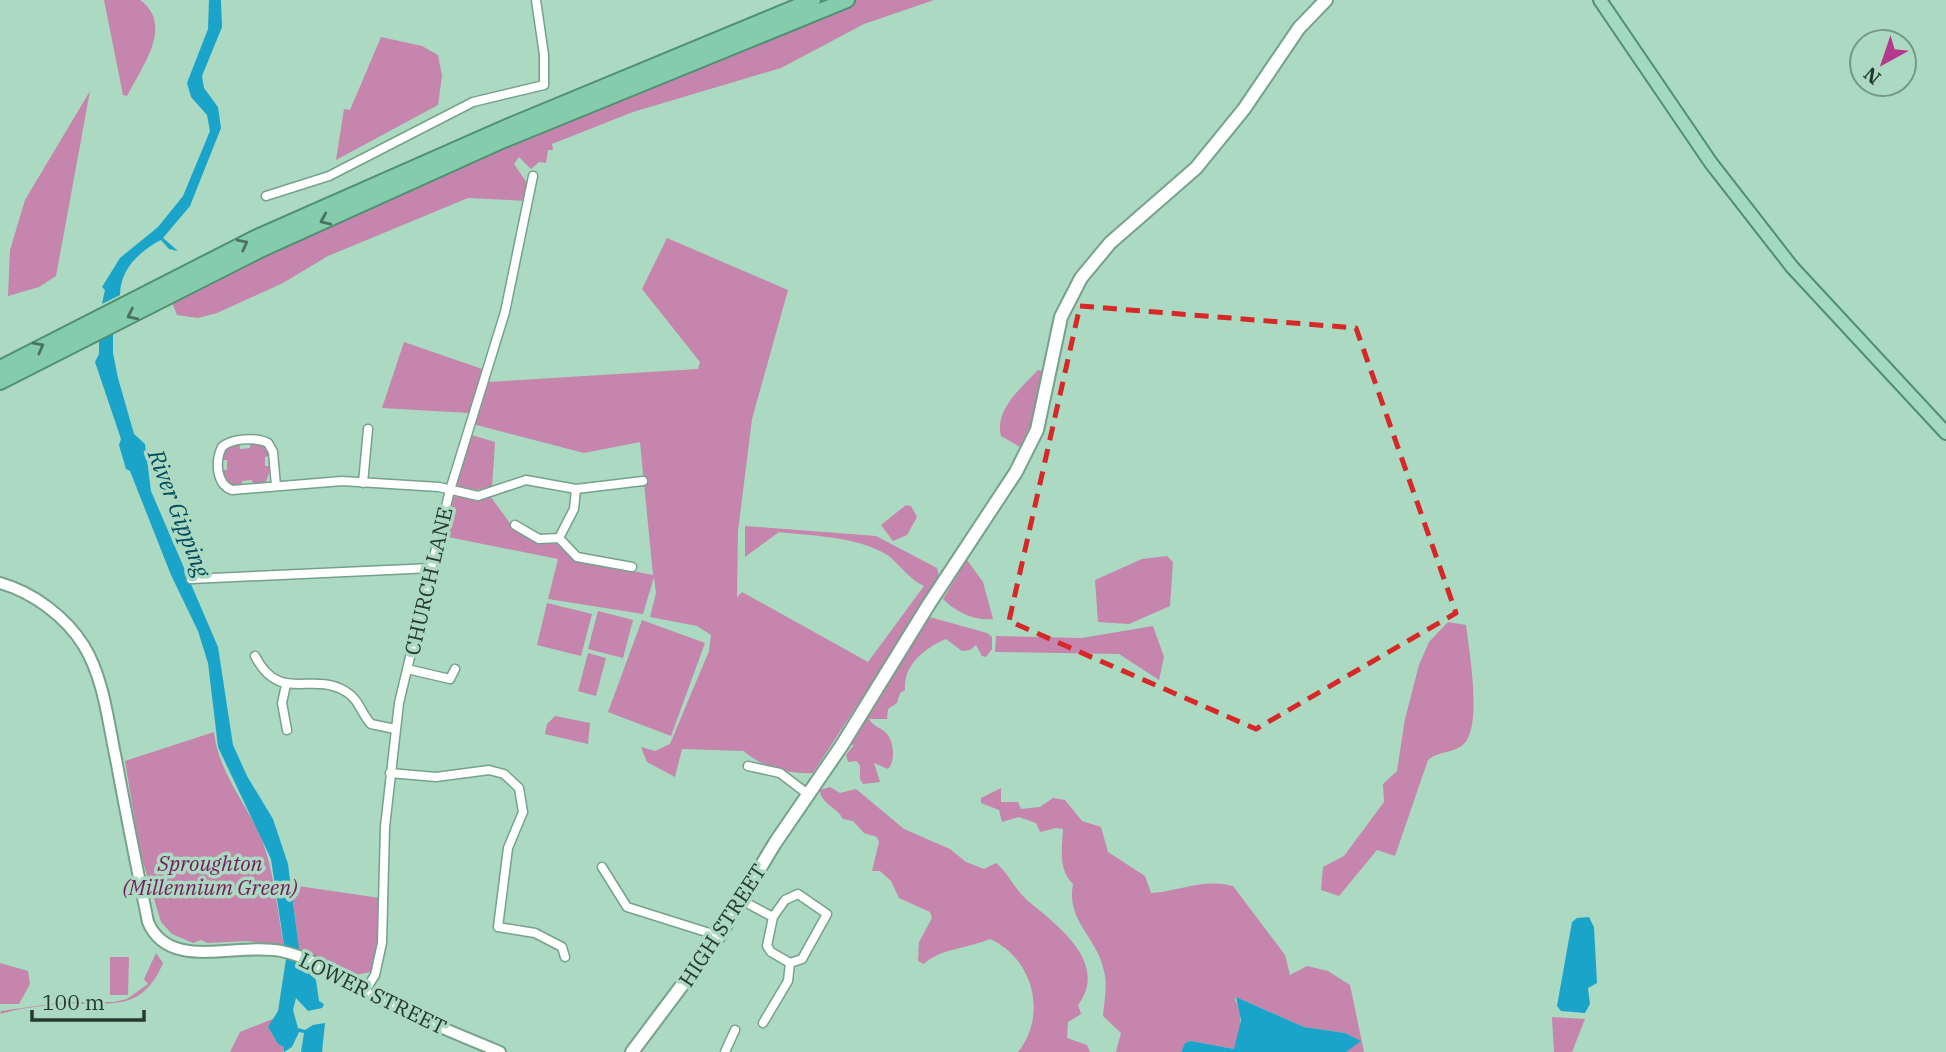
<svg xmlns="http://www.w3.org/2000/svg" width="1946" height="1052" font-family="'IBM Plex Serif',serif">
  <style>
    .green { fill: #c585ad }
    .water { fill: #1aa4c9 }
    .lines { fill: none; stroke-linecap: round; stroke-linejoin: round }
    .minor-casing { stroke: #76a18b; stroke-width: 11 }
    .tertiary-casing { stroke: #76a18b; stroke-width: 14 }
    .secondary-casing { stroke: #76a18b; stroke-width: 16 }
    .primary-casing { stroke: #4f9072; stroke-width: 16 }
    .trunk-casing { stroke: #4f9072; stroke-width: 18 }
    .minor { stroke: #fff; stroke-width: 8 }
    .tertiary { stroke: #fff; stroke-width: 10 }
    .secondary { stroke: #fff; stroke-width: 12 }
    .primary { stroke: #a3d9c0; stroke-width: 12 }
    .trunk { stroke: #84ccab; stroke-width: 14 }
    .oneway { stroke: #4c7361 }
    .marked { fill: none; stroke: #d62828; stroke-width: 5; stroke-dasharray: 14 9; stroke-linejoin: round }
    .labels { text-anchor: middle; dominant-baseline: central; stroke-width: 7; stroke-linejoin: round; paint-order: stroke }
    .street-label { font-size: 21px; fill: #26382f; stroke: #abd9c1 }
    .park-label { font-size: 21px; font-style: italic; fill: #761b5b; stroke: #abd9c1 }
    .water-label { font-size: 23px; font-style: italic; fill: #004b5e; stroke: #abd9c1 }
  </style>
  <rect width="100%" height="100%" fill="#abd9c1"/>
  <path class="green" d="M104,0H140C175,25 141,68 127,96L123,95Z
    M855,0H934L864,24L781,68L633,112L552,144L553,150H548L546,163L539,162L531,169L519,157L514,164L532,190L528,201L468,198L328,256L283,283L217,313L198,318L177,315L171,300C394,188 624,93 855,0Z
    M381,37L422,46L438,55L442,76L438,105L336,160L344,109L350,110Z
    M90,91L56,276L39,287L8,296L10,250L25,200Z
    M667,238L788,290L752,419L738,531L737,597L742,592L868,662L924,586C904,576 898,560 882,552C851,536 812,536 779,532L745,557V526L876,536L937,568L939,576L928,596L813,773C791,775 759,766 744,751L682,749L675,777L647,762L641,747L655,751L670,744L709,651L711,635L697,626L650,617L656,593L654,577L643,614L548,599L558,559L443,536L453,496L476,499L490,496L512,526L556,543L575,560L653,575L640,442L584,453L473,424L488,382L698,369L700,362L642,289Z
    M404,342L485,370L469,413L382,408Z
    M1038,370L1045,372L1035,416L1020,447L1001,436C994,410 1022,387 1038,370Z
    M468,434L495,442L492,487L476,490L456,486Z
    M239,443L240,449L250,448V443H261L269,447L270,456L265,457V466H271L266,482L253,486L252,480L242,481V487L225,483L221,470H227V460H221L226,447Z
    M906,505L911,506L917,517L907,535L893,541L881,525Z
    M1167,556L1173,562L1170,606L1129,624L1098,622L1095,580L1142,559Z
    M967,560L983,582L993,619C974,621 956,612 943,599Z
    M547,603L592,614L581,656L537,645Z
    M598,611L633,620L623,658L588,649Z
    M926,616L987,633L992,637V649L986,657L982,656L976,645L970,650L962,651L946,639C924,648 903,666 905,690L900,693L897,703L888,709L887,719H869C873,726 879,727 885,732C894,739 896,761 888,769L874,763L880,782L863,784L860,779V766L857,761L848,762L846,755L854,745H847Z
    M642,620L705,643L671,736L608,712Z
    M1448,622L1466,625C1469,650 1483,728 1463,745C1453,753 1438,751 1428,760L1395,856L1377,850L1339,896L1321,890L1323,867L1344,856L1384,802L1383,784L1397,771L1405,719L1419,665L1429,642Z
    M1153,626L1164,657L1159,680L1119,654L995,652L996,636L1082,638Z
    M588,653L606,658L596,696L578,691Z
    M555,716L590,723L588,744L545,734L547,724Z
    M214,732C218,772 247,804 262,840C275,875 277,911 284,946L247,941L207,943L201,940L193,943L172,934L161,922L140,852L125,761Z
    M830,787L840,793L856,789L904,829L950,849L966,862L984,869L996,863C1009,874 1015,890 1028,901C1059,926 1109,964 1078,1005L1081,1014L1068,1022L1067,1038L1087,1045L1090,1052H1018C1048,1015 1033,958 990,939C970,948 938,949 924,964L918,961L919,942L932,918L930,912L899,898L891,881L880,871H872L879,842L877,837L864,833L853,821L843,819C838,808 820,803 820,790Z
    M1001,788V802H1018L1021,809L1040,807L1053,798L1065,800L1082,821L1101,827L1108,852L1145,876L1151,893C1180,891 1204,878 1233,886L1285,955L1290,975L1307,966L1328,971L1350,985L1364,1052H1346L1360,1041L1345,1033L1304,1027L1236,997L1235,1000C1244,1015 1240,1032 1234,1049L1191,1041L1185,1043L1181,1052H1116L1121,1033L1103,1016C1104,1001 1108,986 1104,971C1097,936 1066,922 1073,884C1058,870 1062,849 1063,829L1056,828L1040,832L1036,823L1019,817L1002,822L999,810L981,803V798Z
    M291,885L380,898L379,950L371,972L354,975L299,950Z
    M156,953L163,963C142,1013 111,1002 66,1004C44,1005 20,1008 0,1014L1,1011L64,1002H114L127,999L148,984L144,979Z
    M110,957H129L128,995H110Z
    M0,963L28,971L30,984L19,1004H0Z
    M1552,1017L1585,1019L1572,1052H1554Z
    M275,1018L268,1027L278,1044L284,1047V1052H230L240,1032Z"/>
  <path class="water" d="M209,0H221L222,27L202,76L204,88L218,107L221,128L190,206L163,238L178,251L169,249L161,240C139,251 120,270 120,295L102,304L105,290L102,287L120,258L158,227L183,196L210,131L207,115L191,97L187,83L208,29Z
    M113,329V353L118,378L134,434L145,444L151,491L218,647L233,745L247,776L273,819L288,864L301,964L316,980L319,1001L324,1004L322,1008L308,1011L296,998L293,1010L298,1028L305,1030L313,1025L325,1023L322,1052H301L304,1033L299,1032L292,1047L284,1052V1047L278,1044L268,1027L278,1011L286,959L271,859L218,747L208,663L198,631L171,575L130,471L126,469L119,445L121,439L95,362L99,354V336Z
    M1589,917L1594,927L1597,983L1588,988L1590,1004L1585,1013L1561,1011L1557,1006L1572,922L1577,918Z
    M1236,997L1304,1027L1345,1033L1361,1041L1346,1052H1181L1185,1043L1191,1041L1234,1049L1241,1020Z"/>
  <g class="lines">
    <g class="minor-casing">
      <path id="minor" d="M266,196L329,176L473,102L544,85V55L536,0
        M363,483L368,429
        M276,486L273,452L268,443C256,437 232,438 222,447C215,461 216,484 232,490L342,481L439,487L478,496L526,480L576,489L643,481
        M515,525L539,539L559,538L574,509L576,489
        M559,538L577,557L632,567
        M191,579L432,568
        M255,656C280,704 310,671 345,691C359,699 361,713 371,724L395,729
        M407,669L450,679L455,669
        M286,685L282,703L287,730
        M748,766L780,773L809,795
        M390,773L436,777L489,770L504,774L519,788L523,812L508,848L498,927L535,933L562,947L565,957
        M602,867L627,907L719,936
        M741,900L773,917L767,946L771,952L790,963L788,981L763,1023
        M773,917L785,900L798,894L827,914L802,959L790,963
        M365,991L375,975L382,943L385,827L399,703L450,490L505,312L533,176
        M725,1052L735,1030"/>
    </g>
    <g class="tertiary-casing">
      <path id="tertiary" d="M0,583C33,592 66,617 84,646C104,679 108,722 116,759C126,814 137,868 148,922C169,972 237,942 281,951C319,959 343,982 376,998C417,1018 459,1035 500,1052"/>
    </g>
    <g class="secondary-casing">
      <path id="secondary" d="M632,1052L719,936L775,843L842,745L929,604L1016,472L1037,430L1061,317L1081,278L1110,243L1196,168L1244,109L1299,28L1326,0"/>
    </g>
    <g class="primary-casing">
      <path id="primary" d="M1600,0L1711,163L1792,267L1946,433"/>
    </g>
    <g class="trunk-casing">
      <path id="trunk" d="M0,368L255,238L509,126L813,0
        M0,382L260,250L499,142L847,0"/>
    </g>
    <use href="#minor" class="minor"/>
    <use href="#tertiary" class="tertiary"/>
    <use href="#secondary" class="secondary"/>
    <use href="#primary" class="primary"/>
    <use href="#trunk" class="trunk"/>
  </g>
  <defs><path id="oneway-chevron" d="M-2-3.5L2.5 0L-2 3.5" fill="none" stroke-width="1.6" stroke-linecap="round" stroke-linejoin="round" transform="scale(1.75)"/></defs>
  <g class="oneway">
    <use href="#oneway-chevron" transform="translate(325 220) rotate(156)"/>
    <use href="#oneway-chevron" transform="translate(243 244) rotate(-27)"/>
    <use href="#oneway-chevron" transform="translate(132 315) rotate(154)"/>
    <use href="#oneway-chevron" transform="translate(39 347) rotate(-28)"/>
  </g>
  <path class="marked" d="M1080,306L1356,328L1456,613L1256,729L1009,621Z"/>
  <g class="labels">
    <g class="street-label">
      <text transform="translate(428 581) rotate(-77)">CHURCH LANE</text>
      <text transform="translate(722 925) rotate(-57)">HIGH STREET</text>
      <text transform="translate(373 993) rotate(26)">LOWER STREET</text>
    </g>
    <g class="park-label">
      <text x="210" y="863">Sproughton<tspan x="210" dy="24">(Millennium Green)</tspan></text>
    </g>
    <g class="water-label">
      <text transform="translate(180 513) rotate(69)">River Gipping</text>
    </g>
  </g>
  <g transform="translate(1883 63) rotate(220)"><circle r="33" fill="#abd9c1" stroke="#769987" stroke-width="2"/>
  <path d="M0-5L12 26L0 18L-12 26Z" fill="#b2398d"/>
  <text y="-10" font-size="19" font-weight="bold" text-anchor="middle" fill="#26382f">N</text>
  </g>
  <path d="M32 1010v10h112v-10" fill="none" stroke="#26382f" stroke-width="3.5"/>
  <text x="42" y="1010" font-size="21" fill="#26382f" stroke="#abd9c1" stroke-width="5" paint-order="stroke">100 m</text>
</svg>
